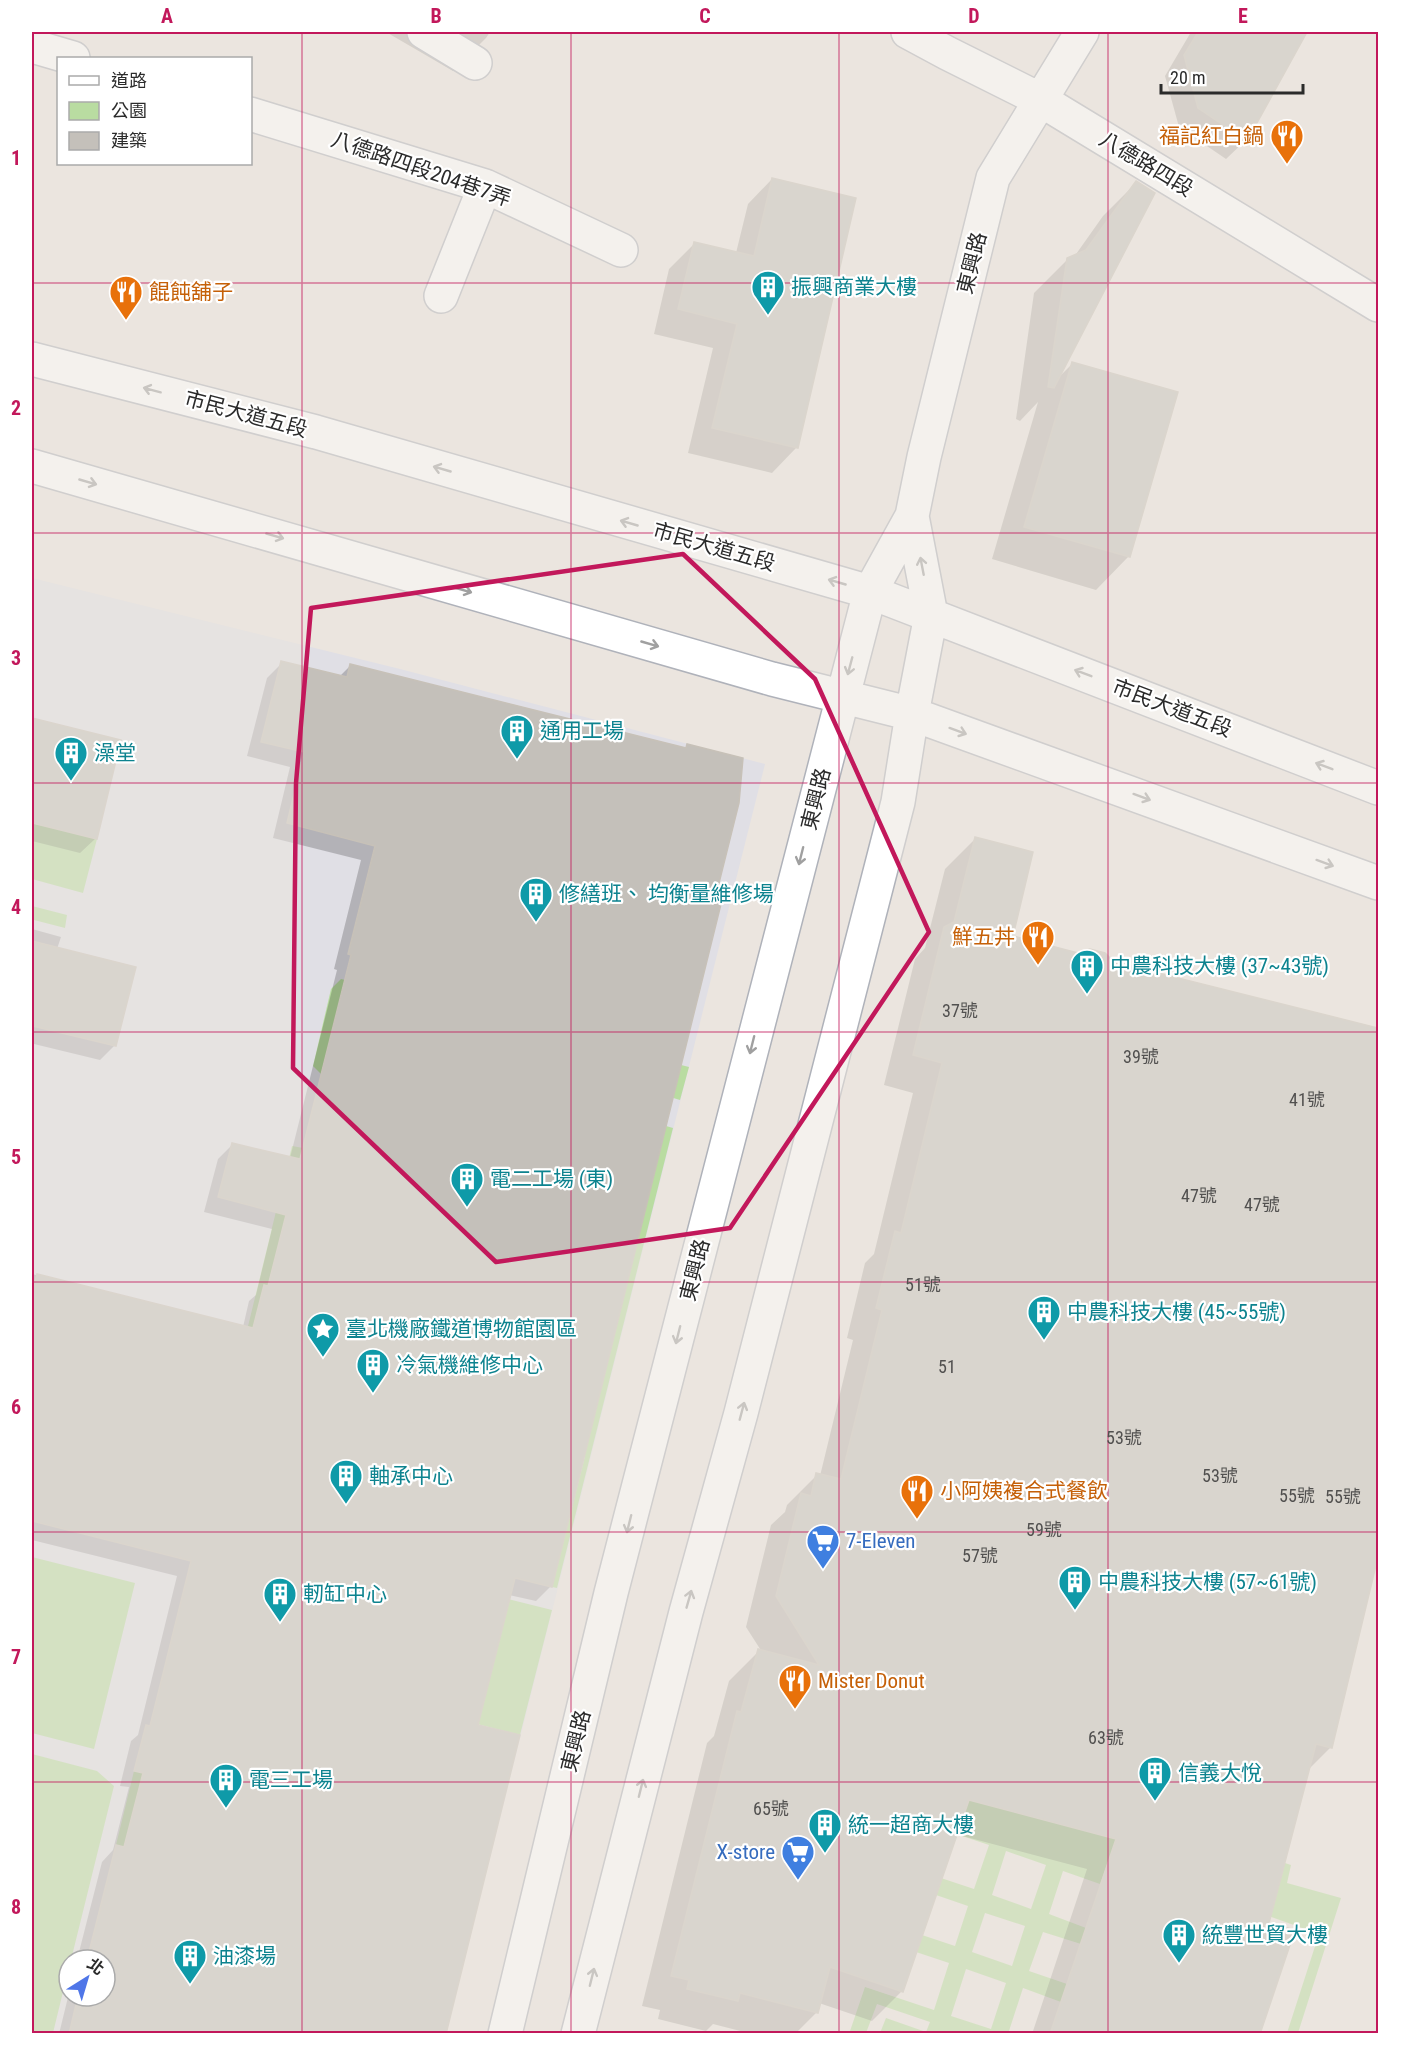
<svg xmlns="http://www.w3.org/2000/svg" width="1410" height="2065" font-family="'Roboto Condensed','Noto Sans TC',sans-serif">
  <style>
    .industrial { fill: #e0dfe5; fill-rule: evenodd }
    .green { fill: #b9dca1; fill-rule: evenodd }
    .shadow { fill: #0003 }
    .building { fill: #c4c0ba; stroke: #c7c1b8; stroke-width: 1.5 }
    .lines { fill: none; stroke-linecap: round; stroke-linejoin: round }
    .street-casing { stroke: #afb2ba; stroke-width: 36 }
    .secondary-casing { stroke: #afb2ba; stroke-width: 36 }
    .street { stroke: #fff; stroke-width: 33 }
    .secondary { stroke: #fff; stroke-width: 33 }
    .oneway { stroke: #a0a0a0 }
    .marked { fill: none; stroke: #c2185b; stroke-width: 4.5; stroke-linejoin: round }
    .grid { fill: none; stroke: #c2185b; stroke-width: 1.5; stroke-opacity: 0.55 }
    .labels { text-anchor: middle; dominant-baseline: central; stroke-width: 4.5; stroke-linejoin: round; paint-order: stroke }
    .number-label { font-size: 18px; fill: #51504f }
    .food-label { font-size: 21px; fill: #c56008; stroke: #fff; text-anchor: start }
    .street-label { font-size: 21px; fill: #2b2b2b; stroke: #fff }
    .culture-label { font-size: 21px; fill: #0d838f; stroke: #fff; text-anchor: start }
    .shop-label { font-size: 21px; fill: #366cbe; stroke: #fff; text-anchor: start }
    .neatline { fill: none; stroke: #c2185b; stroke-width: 2 }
    .grid-label { font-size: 20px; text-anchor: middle; font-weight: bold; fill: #c2185b }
  </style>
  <rect width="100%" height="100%" fill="#ebe5df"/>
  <path class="industrial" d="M32,578L400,669L765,764L446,2033L32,2034ZM69,1960H105V1996H69Z"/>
  <path class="green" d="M32,823L97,839L83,893L32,879Z
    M32,906L67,915L65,928L34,920L32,928Z
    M341,979L689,1067L680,1100L341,997L321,1074L313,1066L331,989Z
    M666,1126L673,1128L557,1588L552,1587L585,1456L537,1444Z
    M292,1146L303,1148L356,1308L264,1285L234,1405L229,1404Z
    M211,1525L552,1610L520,1735L442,1715L480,1716L508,1603Z
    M32,1557L135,1583L94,1749L32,1733Z
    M951,1750L1291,1865L1287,1883L1341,1898L1298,2033H1287L1319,1934L1109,1859L1100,1884L1063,1871L1049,1914L1086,1928L1081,1944L1043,1932L1029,1971L1067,1984L1061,2002L1023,1988L1008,2034L880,2033L886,2018L926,2032L930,2022L877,2004L866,2033L849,2034L865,1987L934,2010L949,1963L916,1952L922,1935L955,1946L968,1906L936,1895L941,1878L974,1889L989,1845L926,1824ZM1006,1851L1046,1865L1031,1909L992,1895ZM985,1913L1025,1926L1012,1966L972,1952ZM966,1969L1006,1983L991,2029L951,2016Z
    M32,1754L97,1771L114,1786L71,1960H69V1967L53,2033H32Z
    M134,1771L143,1773L124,1847L116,1845Z"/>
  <path class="shadow" d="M386,32H490L486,38L453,71Z
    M1191,32H1306L1246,140L1226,159L1179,127L1165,76Z
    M772,179L854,199L796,448L772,473L688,453L713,348L654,334L669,269L694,244L736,253L748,204Z
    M1136,183L1059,377L1073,363L1129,556L1096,590L992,559L1038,402L1020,421L1016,419L1034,293L1068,259L1074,257L1103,216Z
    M282,663L339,677L350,666L684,749L688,745L550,1587L536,1601L509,1595L476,1726L445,2034H59L69,1993V1996H105V1960H77L102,1862L113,1850L129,1787L120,1786L131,1741L138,1735L177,1576L32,1540V1274L243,1327L249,1301L256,1295L272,1229L204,1212L218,1159L233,1144L290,1158L337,970L334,969L361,860L273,838L290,767L247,756L267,678Z
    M32,720L119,742L95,839L80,853L32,841Z
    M975,839L1011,938L1378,1029V1551L1359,1610L1331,1747L1307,1771L1267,1924L1259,2034H1032L1087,1869L955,1834L902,1991L872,2021L819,2003L817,2012L795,2034H752L713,2024L706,2031L658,2019L660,2010L642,2006L707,1743L714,1736L729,1681L759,1651L762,1652L746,1627L771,1525L785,1512L787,1505L817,1475L820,1476L853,1340L847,1338L865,1263L874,1254L913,1093L884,1085L915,959L925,948L945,869Z
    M32,929L61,937L57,949L115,1045L100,1060L34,1044L32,1055Z"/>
  <path class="building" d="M1198,32H1307L1247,141L1198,108L1184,55Z
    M772,178L856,198L798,448L712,428L737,324L678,309L694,242L754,256Z
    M1136,181L1155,193L1054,388L1048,387L1067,258L1086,250Z
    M1072,362L1178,392L1130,557L1024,527Z
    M281,661L347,677L350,664L686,748L687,744L743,758L739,803L717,891L724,892L552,1587L515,1578L478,1725L520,1735L446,2034H69L78,1996H105V1960H87L116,1845L124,1847L143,1773L134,1771L146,1725L150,1726L191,1561L32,1521V1294L37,1274L253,1328L264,1285L268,1286L286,1215L218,1197L232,1143L300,1159L351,955L348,954L375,846L287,823L304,752L261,742Z
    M32,718L121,740L97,839L32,823Z
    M975,837L1033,852L1013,936L1078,953L1090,949L1105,953L1114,962L1378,1028V1557L1332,1748L1316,1744L1269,1923L1295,1930L1260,2034H1050L1116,1839L969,1800L903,1992L830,1967L818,2013L740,1993L738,2001L687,1989L689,1980L671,1976L737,1711L741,1712L758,1649L819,1665L776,1596L801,1493L811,1496L816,1473L841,1479L882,1310L876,1308L895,1231L901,1233L942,1063L913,1055L944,927L954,922Z
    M32,941L136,967L116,1046L32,1026Z"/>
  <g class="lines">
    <g class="street-casing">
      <path id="street" d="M424,32L475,63
        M32,46L73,58
        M250,114L485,186L621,250
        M441,296L485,186"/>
    </g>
    <g class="secondary-casing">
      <path id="secondary" d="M908,32L947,53L1039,99L1378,305
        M32,359L316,432L870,592L1378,788
        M32,466L772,679L912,714L1378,883
        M505,2034L611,1593L870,592L912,516L924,457L993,178L1082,32
        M578,2034L686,1612L741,1413L898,802L912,714L931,615L912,516"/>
    </g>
    <use href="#street" class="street"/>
    <use href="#secondary" class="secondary"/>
  </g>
  <defs><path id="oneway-shaft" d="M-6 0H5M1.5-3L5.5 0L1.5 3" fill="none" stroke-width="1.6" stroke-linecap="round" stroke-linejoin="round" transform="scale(1.5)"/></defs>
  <g class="oneway">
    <use href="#oneway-shaft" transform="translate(152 390) rotate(-165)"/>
    <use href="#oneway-shaft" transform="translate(442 469) rotate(-164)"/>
    <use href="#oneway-shaft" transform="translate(88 482) rotate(16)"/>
    <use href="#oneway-shaft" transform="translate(629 523) rotate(-164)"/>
    <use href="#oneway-shaft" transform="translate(275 536) rotate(16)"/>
    <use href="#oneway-shaft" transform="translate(922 566) rotate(-101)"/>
    <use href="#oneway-shaft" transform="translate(837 582) rotate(-164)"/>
    <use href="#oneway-shaft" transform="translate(463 590) rotate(16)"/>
    <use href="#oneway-shaft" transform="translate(650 644) rotate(16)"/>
    <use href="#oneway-shaft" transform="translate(850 666) rotate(105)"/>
    <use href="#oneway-shaft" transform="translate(1083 673) rotate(-159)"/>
    <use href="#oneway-shaft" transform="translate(958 731) rotate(20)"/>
    <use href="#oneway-shaft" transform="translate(1324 766) rotate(-159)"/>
    <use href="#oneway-shaft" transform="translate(1142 797) rotate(20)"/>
    <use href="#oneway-shaft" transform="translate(801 856) rotate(104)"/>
    <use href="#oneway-shaft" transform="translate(1325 863) rotate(20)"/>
    <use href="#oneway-shaft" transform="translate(752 1045) rotate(104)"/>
    <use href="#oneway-shaft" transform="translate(678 1335) rotate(104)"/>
    <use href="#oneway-shaft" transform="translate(742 1411) rotate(-75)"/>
    <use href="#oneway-shaft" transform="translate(629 1524) rotate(104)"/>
    <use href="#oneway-shaft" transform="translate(689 1599) rotate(-74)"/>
    <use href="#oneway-shaft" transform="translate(641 1788) rotate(-76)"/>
    <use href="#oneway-shaft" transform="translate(592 1977) rotate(-76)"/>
  </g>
  <path d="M0 0H1410V2065H0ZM683,554L815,679L929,932L730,1228L496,1262L293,1068L296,783L311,608Z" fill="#ebe5df" fill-opacity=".55" fill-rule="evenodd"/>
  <path class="marked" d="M683,554L815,679L929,932L730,1228L496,1262L293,1068L296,783L311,608Z"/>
  <path class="grid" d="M302,32V2034M571,32V2034M839,32V2034M1108,32V2034M32,283H1378M32,533H1378M32,783H1378M32,1032H1378M32,1282H1378M32,1532H1378M32,1782H1378"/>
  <defs>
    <g id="restaurant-pin" transform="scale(1.725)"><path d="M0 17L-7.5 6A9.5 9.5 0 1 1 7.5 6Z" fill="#e8710a" stroke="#fff"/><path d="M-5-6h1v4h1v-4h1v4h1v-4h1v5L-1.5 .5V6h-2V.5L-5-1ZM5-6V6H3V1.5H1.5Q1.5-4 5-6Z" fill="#fff"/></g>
    <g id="building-pin" transform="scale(1.725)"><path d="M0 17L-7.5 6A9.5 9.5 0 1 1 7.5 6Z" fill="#0f9aa8" stroke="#fff"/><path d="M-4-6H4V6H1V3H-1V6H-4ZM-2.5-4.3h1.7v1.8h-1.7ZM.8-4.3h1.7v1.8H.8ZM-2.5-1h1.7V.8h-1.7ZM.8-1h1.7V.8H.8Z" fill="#fff"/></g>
    <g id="sight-pin" transform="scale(1.725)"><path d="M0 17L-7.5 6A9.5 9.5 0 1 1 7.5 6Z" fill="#0f9aa8" stroke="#fff"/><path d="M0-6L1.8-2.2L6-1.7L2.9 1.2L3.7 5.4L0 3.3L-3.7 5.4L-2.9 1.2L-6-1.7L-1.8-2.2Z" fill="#fff"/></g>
    <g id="supermarket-pin" transform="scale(1.725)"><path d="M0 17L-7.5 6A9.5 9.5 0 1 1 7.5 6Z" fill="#3f7fe0" stroke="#fff"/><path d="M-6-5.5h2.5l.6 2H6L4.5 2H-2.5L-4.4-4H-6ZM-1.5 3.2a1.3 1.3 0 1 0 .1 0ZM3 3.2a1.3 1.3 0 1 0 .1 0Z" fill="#fff"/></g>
  </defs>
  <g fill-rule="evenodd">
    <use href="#restaurant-pin" x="1287" y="136"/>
    <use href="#building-pin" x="768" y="287"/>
    <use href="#restaurant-pin" x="126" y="292"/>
    <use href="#building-pin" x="517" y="731"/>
    <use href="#building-pin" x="71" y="753"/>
    <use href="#building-pin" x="536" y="894"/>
    <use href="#restaurant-pin" x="1038" y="937"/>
    <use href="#building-pin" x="1087" y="966"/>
    <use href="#building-pin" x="467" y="1179"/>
    <use href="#building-pin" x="1044" y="1312"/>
    <use href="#sight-pin" x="323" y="1329"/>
    <use href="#building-pin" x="373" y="1365"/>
    <use href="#building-pin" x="346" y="1476"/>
    <use href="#restaurant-pin" x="917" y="1491"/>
    <use href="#supermarket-pin" x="823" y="1541"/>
    <use href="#building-pin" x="1075" y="1582"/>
    <use href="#building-pin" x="280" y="1594"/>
    <use href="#restaurant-pin" x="795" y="1681"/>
    <use href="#building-pin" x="1155" y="1773"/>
    <use href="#building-pin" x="226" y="1780"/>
    <use href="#building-pin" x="825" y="1825"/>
    <use href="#supermarket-pin" x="798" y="1852"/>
    <use href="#building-pin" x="1179" y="1935"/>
    <use href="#building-pin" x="190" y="1956"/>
  </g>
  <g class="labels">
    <g class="number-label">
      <text x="960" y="1010">37號</text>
      <text x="1141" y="1056">39號</text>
      <text x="1307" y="1099">41號</text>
      <text x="1199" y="1195">47號</text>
      <text x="1262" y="1204">47號</text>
      <text x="923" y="1284">51號</text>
      <text x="947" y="1366">51</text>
      <text x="1124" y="1437">53號</text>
      <text x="1220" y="1475">53號</text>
      <text x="1297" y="1495">55號</text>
      <text x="1343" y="1496">55號</text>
      <text x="1044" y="1529">59號</text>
      <text x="980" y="1555">57號</text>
      <text x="1106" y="1737">63號</text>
      <text x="771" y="1808">65號</text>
    </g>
    <g class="food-label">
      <text x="1264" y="136" text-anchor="end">福記紅白鍋</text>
      <text x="149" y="292">餛飩舖子</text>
      <text x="1015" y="937" text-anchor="end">鮮五丼</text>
      <text x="940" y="1491">小阿姨複合式餐飲</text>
      <text x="818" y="1681">Mister Donut</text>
    </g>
    <g class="street-label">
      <text transform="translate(1146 164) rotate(31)">八德路四段</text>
      <text transform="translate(421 169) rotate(19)">八德路四段204巷7弄</text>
      <text transform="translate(972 263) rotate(-76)">東興路</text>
      <text transform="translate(246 414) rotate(15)">市民大道五段</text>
      <text transform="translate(714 547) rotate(16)">市民大道五段</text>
      <text transform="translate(1172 708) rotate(21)">市民大道五段</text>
      <text transform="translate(816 799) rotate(-76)">東興路</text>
      <text transform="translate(695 1270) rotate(-76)">東興路</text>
      <text transform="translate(576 1741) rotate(-76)">東興路</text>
    </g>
    <g class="culture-label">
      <text x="791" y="287">振興商業大樓</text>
      <text x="540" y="731">通用工場</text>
      <text x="94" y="753">澡堂</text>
      <text x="559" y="894">修繕班、 均衡量維修場</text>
      <text x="1110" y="966">中農科技大樓 (37~43號)</text>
      <text x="490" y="1179">電二工場 (東)</text>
      <text x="1067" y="1312">中農科技大樓 (45~55號)</text>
      <text x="346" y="1329">臺北機廠鐵道博物館園區</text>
      <text x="396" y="1365">冷氣機維修中心</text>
      <text x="369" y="1476">軸承中心</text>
      <text x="1098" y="1582">中農科技大樓 (57~61號)</text>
      <text x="303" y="1594">軔缸中心</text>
      <text x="1178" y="1773">信義大悅</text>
      <text x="249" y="1780">電三工場</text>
      <text x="848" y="1825">統一超商大樓</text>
      <text x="1202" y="1935">統豐世貿大樓</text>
      <text x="213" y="1956">油漆場</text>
    </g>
    <g class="shop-label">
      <text x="846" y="1541">7-Eleven</text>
      <text x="775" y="1852" text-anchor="end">X-store</text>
    </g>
  </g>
  <rect width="1410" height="2065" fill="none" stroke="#ffffff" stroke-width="66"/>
  <rect x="57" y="57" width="195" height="108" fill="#ffffff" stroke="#aaaaaa" stroke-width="1.5"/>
  <rect x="69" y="76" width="30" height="9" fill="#ffffff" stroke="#aaaaaa" stroke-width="1.5"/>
  <text x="111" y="87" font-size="18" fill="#2b2b2b">道路</text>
  <rect x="69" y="102" width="30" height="18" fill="#b9dca1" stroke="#aaaaaa" stroke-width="1.5"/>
  <text x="111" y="117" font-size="18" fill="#2b2b2b">公園</text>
  <rect x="69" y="132" width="30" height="18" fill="#c4c0ba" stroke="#aaaaaa" stroke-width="1.5"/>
  <text x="111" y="147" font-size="18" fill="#2b2b2b">建築</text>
  <g transform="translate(87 1978) rotate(37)"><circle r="28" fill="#ffffff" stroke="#aaaaaa" stroke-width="1.5"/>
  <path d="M0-4.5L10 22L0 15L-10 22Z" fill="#4f76e8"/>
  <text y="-9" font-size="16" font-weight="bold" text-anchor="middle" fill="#2b2b2b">北</text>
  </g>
  <path d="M1161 84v9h142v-9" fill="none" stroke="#2b2b2b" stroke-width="3"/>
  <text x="1170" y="84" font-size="18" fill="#2b2b2b" stroke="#ffffff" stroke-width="4.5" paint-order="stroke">20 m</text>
  <rect x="33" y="33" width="1344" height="1999" class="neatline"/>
  <g class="grid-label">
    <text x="167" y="23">A</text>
    <text x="436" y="23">B</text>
    <text x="705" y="23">C</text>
    <text x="974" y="23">D</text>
    <text x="1243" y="23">E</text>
    <text x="16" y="165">1</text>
    <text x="16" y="415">2</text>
    <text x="16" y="665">3</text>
    <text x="16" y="914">4</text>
    <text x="16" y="1164">5</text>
    <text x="16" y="1414">6</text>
    <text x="16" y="1664">7</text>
    <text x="16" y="1914">8</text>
  </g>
</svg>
